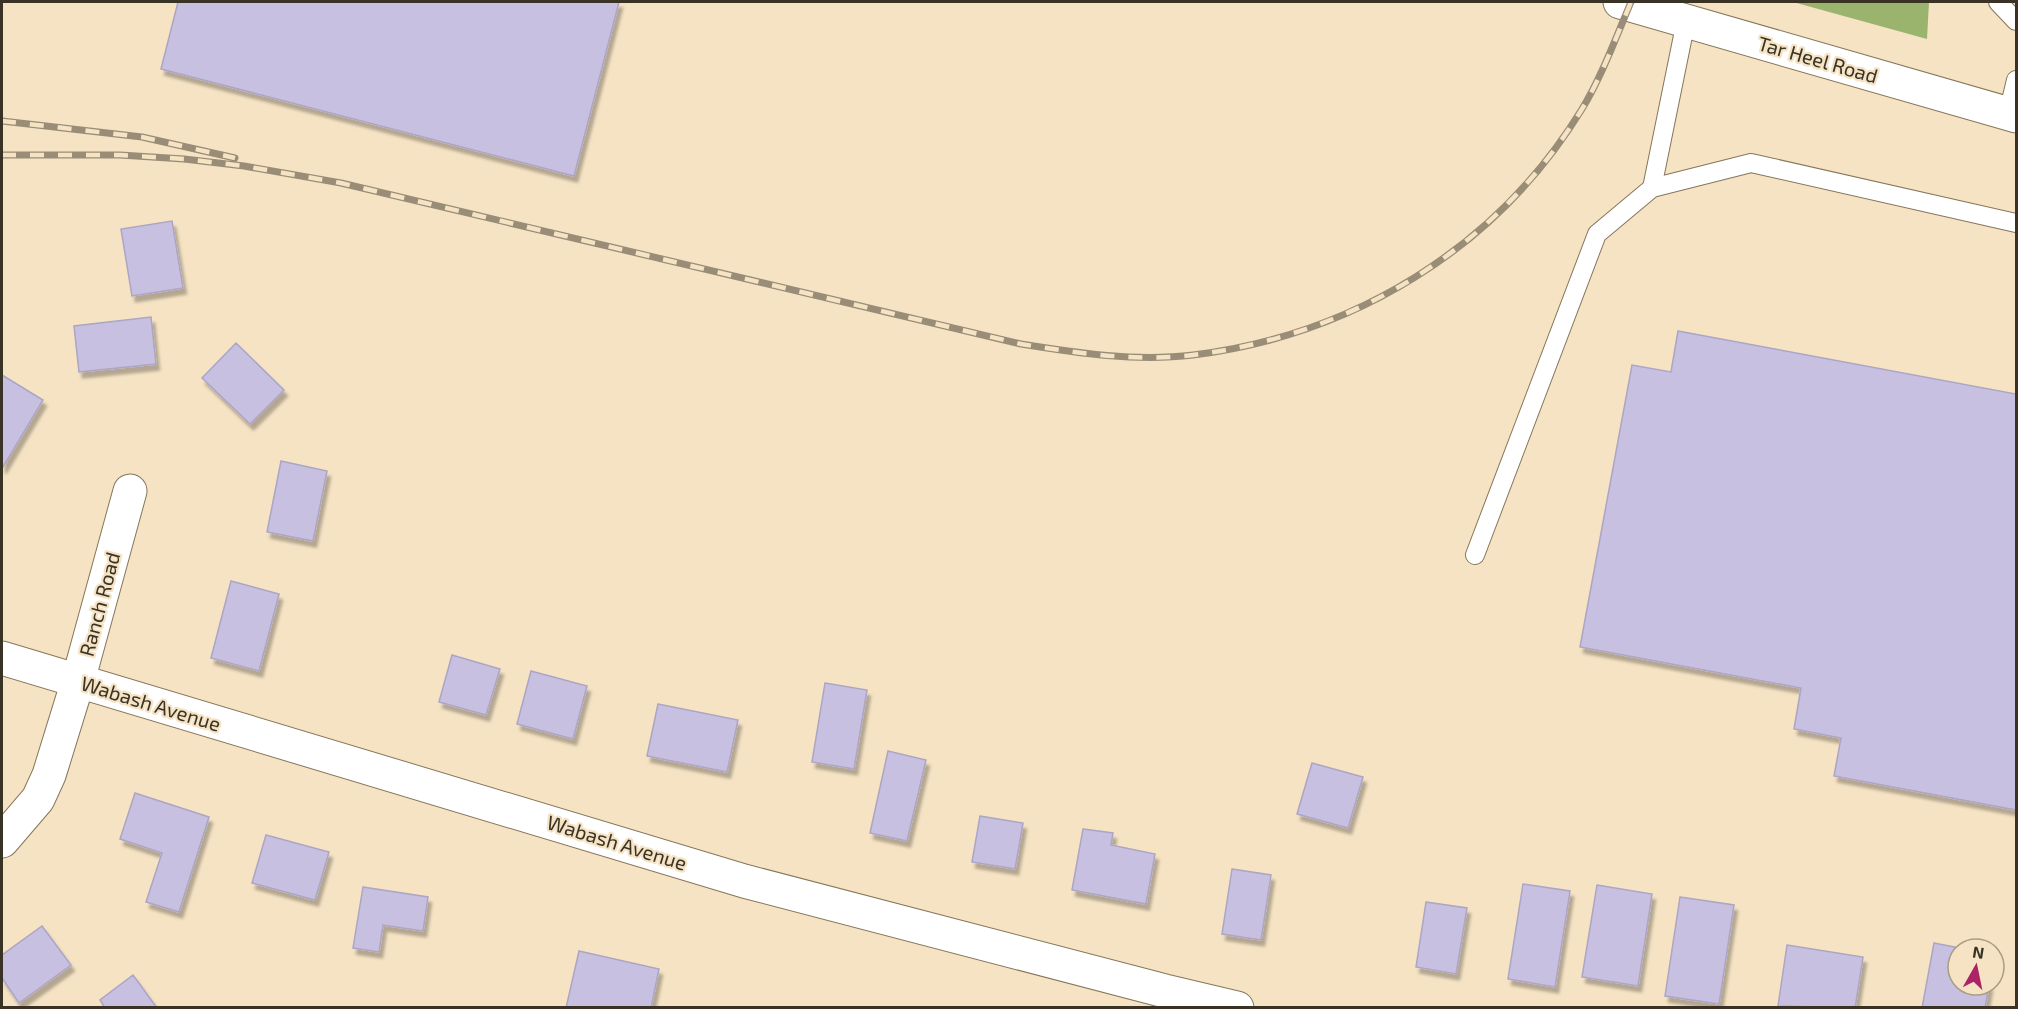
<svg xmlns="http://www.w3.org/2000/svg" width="2018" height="1009" font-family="'Exo 2',sans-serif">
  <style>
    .forest { fill: #9ab36d }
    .building { fill: #c7c0e0; stroke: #aca5c4; stroke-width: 1.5; filter: url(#shadow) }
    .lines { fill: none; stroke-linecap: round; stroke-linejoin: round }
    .service-casing { stroke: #86765a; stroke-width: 20 }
    .minor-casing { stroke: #86765a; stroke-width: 35 }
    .service { stroke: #fff; stroke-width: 18 }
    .minor { stroke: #fff; stroke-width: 33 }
    .rail-casing { stroke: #998d77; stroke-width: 7 }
    .rail { stroke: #f5e3c4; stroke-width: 4.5; stroke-dasharray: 14; stroke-linecap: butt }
    .labels { text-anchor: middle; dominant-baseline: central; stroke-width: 4.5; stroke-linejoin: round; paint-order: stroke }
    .street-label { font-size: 20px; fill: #393326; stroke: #f5e3c4 }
  </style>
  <defs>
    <filter id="shadow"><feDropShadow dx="3.5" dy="6" stdDeviation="1.5" flood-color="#0004"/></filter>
  </defs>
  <rect width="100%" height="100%" fill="#f5e3c4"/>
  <path class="forest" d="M1793,2H1929L1927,39Z"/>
  <path class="building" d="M178,2H619L574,176L161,69Z
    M172,221L183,288L132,296L121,229Z
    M151,317L156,364L79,372L74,326Z
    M1678,331L2016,394V810L1834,776L1841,738L1794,729L1801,688L1580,647L1632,365L1671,372Z
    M236,343L284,390L250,424L202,378Z
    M2,375L43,400L3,467H2Z
    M281,461L327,471L313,541L267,532Z
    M231,581L279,594L259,671L211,658Z
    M452,655L500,669L486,715L439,702Z
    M531,671L587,686L573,739L517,724Z
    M825,683L867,690L854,769L812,762Z
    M658,704L738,720L727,772L647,756Z
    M888,751L926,760L907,841L870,833Z
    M1312,763L1363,777L1348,828L1297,814Z
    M135,793L209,817L179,912L146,902L162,853L120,839Z
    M980,816L1023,823L1015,869L972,862Z
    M1083,829L1113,833L1111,845L1155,854L1146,904L1072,890Z
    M266,835L329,852L315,900L252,883Z
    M1232,869L1271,875L1261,940L1222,934Z
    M1523,884L1570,891L1555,987L1508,979Z
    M1597,885L1652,894L1638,986L1582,977Z
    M363,887L428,897L423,931L383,925L379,952L353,948Z
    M1680,897L1734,905L1719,1004L1665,996Z
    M1426,902L1467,908L1456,974L1416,967Z
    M42,926L71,965L19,1003L2,978V955Z
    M1934,943L1965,949H1958V985H1989L1985,1008H1922Z
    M1787,945L1863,957L1855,1008L1778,1006Z
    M579,951L659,969L651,1008H566Z
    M133,975L157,1008H105L100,1000Z"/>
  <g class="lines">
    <g class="service-casing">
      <path id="service" d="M1998,2L2016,21
        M1686,21L1652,188L1751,163L2016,223
        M2008,113L2016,80
        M1475,555L1597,234L1652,188"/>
    </g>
    <g class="minor-casing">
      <path id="minor" d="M1620,2L2016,116
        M2,658L744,881L1165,991L1237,1008
        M2,841L38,799L49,775L78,681L130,491"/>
    </g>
    <use href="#service" class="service"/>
    <use href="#minor" class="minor"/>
    <g class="rail-casing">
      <path id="rail" d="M2,121L142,137L235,158
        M2,155H120L184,159L244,166L341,183L1021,344C1077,353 1136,362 1193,355C1354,335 1497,248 1582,109C1601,78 1617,35 1631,2"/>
    </g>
    <use href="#rail" class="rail"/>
  </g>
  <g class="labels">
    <g class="street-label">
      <text transform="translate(1818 59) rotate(16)">Tar Heel Road</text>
      <text transform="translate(99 604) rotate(-75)">Ranch Road</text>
      <text transform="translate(151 703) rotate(17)">Wabash Avenue</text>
      <text transform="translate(617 842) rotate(17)">Wabash Avenue</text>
    </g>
  </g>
  <rect width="2018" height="1009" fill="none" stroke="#393326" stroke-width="6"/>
  <g transform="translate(1976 967) rotate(9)"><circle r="28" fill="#f5e3c4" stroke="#aa9d85" stroke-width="1.5"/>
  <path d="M0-4.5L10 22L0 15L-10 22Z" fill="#ac2366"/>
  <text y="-9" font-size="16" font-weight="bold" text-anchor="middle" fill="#393326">N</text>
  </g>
</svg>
